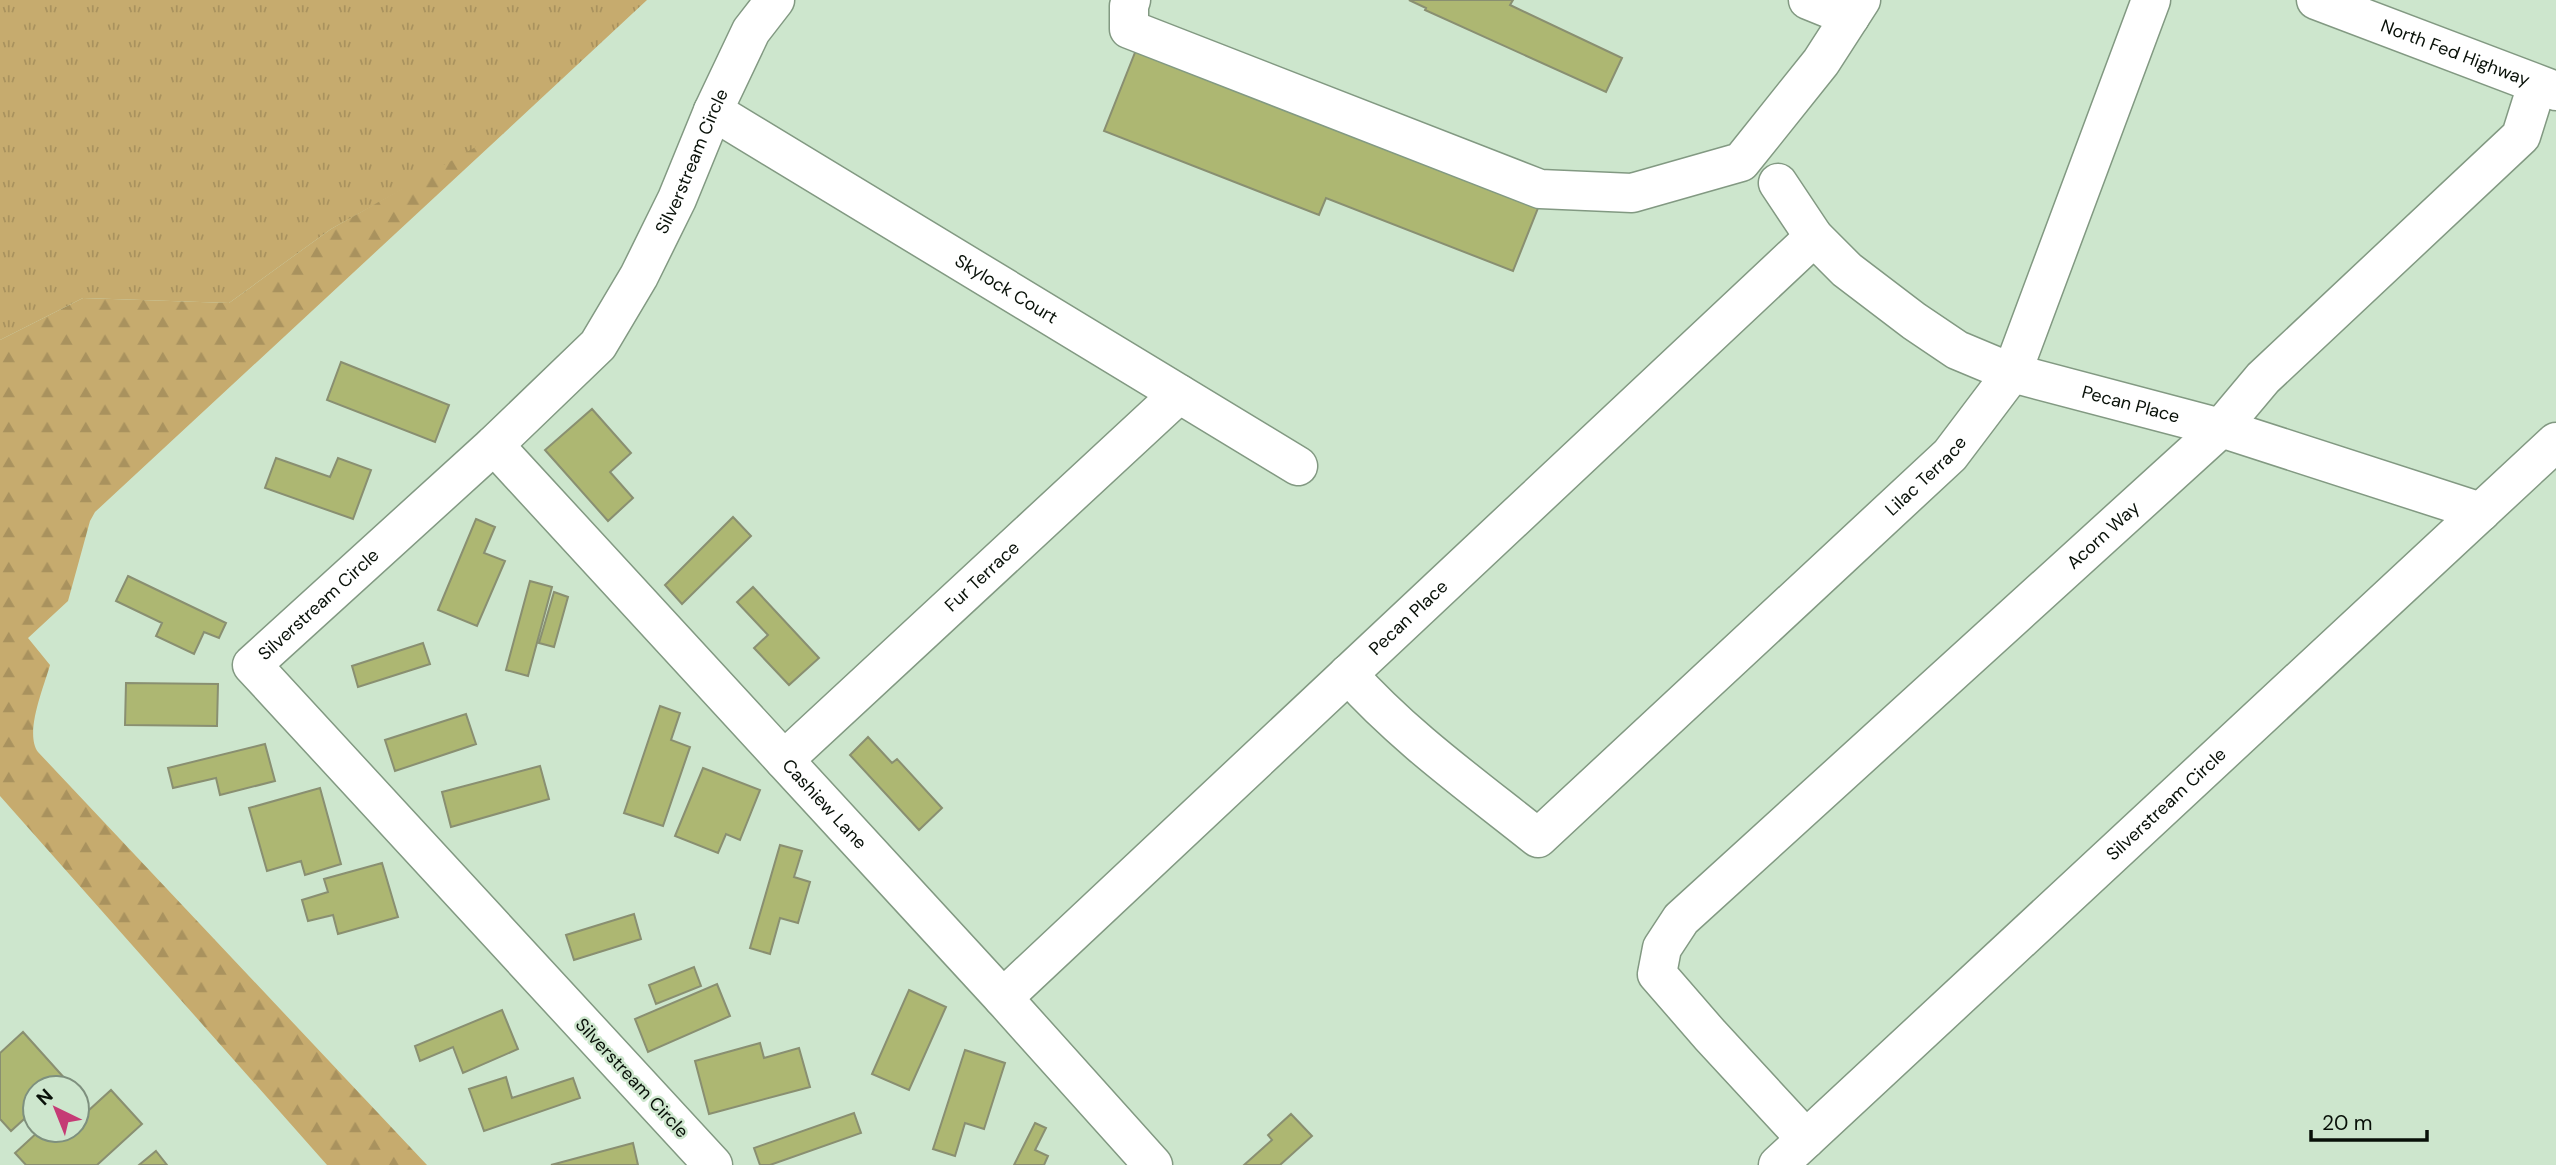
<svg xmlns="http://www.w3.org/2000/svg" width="2556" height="1165" font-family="'DM Sans',sans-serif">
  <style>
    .grass { fill: url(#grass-tufts) }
    .forest { fill: url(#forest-firs) }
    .building { fill: #adb772; stroke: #898f71; stroke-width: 2 }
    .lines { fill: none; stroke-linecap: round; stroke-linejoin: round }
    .minor-casing { stroke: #829982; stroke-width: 41 }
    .major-casing { stroke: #829982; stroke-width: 41 }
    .minor { stroke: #fff; stroke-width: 38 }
    .major { stroke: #fff; stroke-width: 38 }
    .labels { text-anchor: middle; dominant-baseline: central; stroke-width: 5; stroke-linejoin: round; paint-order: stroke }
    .street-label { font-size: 18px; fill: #081008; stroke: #cde6cd }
  </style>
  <defs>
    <pattern id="grass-tufts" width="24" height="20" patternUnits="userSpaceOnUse" patternTransform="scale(1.75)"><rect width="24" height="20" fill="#c6ab6e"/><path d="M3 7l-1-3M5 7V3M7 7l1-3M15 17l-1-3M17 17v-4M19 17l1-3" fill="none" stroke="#a9925e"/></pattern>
    <pattern id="forest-firs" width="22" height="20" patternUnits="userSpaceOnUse" patternTransform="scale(1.75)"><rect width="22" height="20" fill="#c6ab6e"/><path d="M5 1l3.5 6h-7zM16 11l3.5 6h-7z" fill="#a9925e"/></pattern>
  </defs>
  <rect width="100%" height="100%" fill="#cde6cd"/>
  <path class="grass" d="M0,0H647L504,133L331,229L229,303L83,298L0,340Z"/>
  <path class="forest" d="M502,132L504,133L95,512L90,521L68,601L28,638L50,665C44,687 24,733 38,752L427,1165H327L0,796V340L83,298L229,303L331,229Z"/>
  <path class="building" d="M1409,0H1513L1510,5L1622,58L1606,92L1425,10L1426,8Z
    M1136,50L1538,208L1513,271L1326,198L1319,215L1104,131Z
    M341,362L449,405L435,442L327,400Z
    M592,409L631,453L610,472L633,498L608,521L545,450Z
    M276,458L330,477L338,458L371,470L353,519L265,488Z
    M733,517L751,536L682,604L665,585Z
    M476,519L495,527L484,553L505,561L477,626L438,610Z
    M128,576L226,623L219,638L204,632L194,654L156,636L162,623L116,601Z
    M530,581L552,587L528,676L506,670Z
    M753,587L819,658L789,685L754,648L768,635L737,602Z
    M554,592L568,597L554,647L539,643Z
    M423,643L430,664L358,687L352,666Z
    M126,683L218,684L217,726L125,725Z
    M660,706L680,713L671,740L690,747L663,826L624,813Z
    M466,714L476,744L395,771L385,740Z
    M868,737L892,763L897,759L942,808L919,830L850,755Z
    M265,744L275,781L220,795L216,778L173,788L168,768Z
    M540,766L549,799L451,827L442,792Z
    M703,768L760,790L740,840L726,834L718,853L675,836Z
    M320,788L341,864L305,875L301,861L267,871L249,808Z
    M780,845L802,851L794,877L810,882L798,923L780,918L770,954L750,948Z
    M382,863L398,917L338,934L333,915L308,921L302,900L328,892L324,879Z
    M634,914L641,939L574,960L566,935Z
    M694,967L701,986L656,1004L649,985Z
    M717,984L730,1016L648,1052L635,1019Z
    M909,990L946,1007L909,1090L872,1074Z
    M502,1010L518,1049L463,1073L453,1047L420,1061L415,1046Z
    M23,1032L67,1081L59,1088H35V1109L11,1131L0,1119V1053Z
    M760,1043L764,1058L799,1048L810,1087L709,1114L695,1061Z
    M965,1050L1005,1063L984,1129L965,1123L955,1156L933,1149Z
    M506,1077L512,1098L573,1078L580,1098L484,1131L469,1089Z
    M111,1090L142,1124L97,1165H26L15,1153L40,1130H61L64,1133L68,1130H77V1121Z
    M854,1113L861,1133L770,1165H760L754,1148Z
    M1291,1114L1312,1136L1280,1165H1244L1272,1140L1268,1135Z
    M1035,1123L1046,1128L1035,1150L1048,1156L1044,1165H1014Z
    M633,1143L638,1165H551Z
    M156,1151L167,1165H139Z"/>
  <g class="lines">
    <g class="minor-casing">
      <g id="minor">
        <path d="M1131,0L1129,6V29L1540,189L1632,193L1741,162L1821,62L1861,0"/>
        <path d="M1808,0L1850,17"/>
        <path id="s1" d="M713,111L1298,466"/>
        <path id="s2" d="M1778,183L1814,237L1847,270L1914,321L1957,350L2012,373L2221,428L2481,512"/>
        <path id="s3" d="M494,445L1003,998L1153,1165"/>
        <path id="s4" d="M1348,674C1403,736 1473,786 1538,838L1950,455L2012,373L2151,0"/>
        <path id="s5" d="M784,760L1179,394"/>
        <path id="s6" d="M1003,998L1814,237"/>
        <path id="s7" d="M1806,1139L1710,1035L1657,974L1662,948L1681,919L2221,428L2263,378L2521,136L2537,85"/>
        <path id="s8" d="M713,1165L252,665L494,445L598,345L639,276L677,199L713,111L751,31L775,0"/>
        <path id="s9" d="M1778,1165L2556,442"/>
      </g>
    </g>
    <g class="major-casing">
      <g id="major">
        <path id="s10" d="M2316,0L2556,91"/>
      </g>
    </g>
    <use href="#minor" class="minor"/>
    <use href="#major" class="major"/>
  </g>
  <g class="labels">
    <g class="street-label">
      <text stroke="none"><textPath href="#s10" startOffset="149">North Fed Highway</textPath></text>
      <text stroke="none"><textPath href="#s8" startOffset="1358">Silverstream Circle</textPath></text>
      <text stroke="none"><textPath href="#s1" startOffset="343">Skylock Court</textPath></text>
      <text stroke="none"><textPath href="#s2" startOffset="430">Pecan Place</textPath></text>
      <text stroke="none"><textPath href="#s4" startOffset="782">Lilac Terrace</textPath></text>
      <text stroke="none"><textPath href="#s7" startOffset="854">Acorn Way</textPath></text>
      <text stroke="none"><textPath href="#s5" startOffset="270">Fur Terrace</textPath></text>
      <text stroke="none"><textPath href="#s8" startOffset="770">Silverstream Circle</textPath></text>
      <text stroke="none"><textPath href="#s6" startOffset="556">Pecan Place</textPath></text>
      <text stroke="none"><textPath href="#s3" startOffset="488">Cashiew Lane</textPath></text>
      <text stroke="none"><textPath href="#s9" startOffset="530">Silverstream Circle</textPath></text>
      <text transform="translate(632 1078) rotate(47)">Silverstream Circle</text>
    </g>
  </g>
  <g transform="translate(56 1109) rotate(317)"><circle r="33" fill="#cde6cd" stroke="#7e907e" stroke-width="2"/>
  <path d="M0-5L12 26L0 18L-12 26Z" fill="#c53b75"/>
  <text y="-10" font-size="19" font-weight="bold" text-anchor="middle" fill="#081008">N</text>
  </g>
  <path d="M2311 1130v10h116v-10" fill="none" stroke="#081008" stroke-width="3.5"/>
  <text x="2322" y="1130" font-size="21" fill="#081008" stroke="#cde6cd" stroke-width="5" paint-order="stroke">20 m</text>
</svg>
